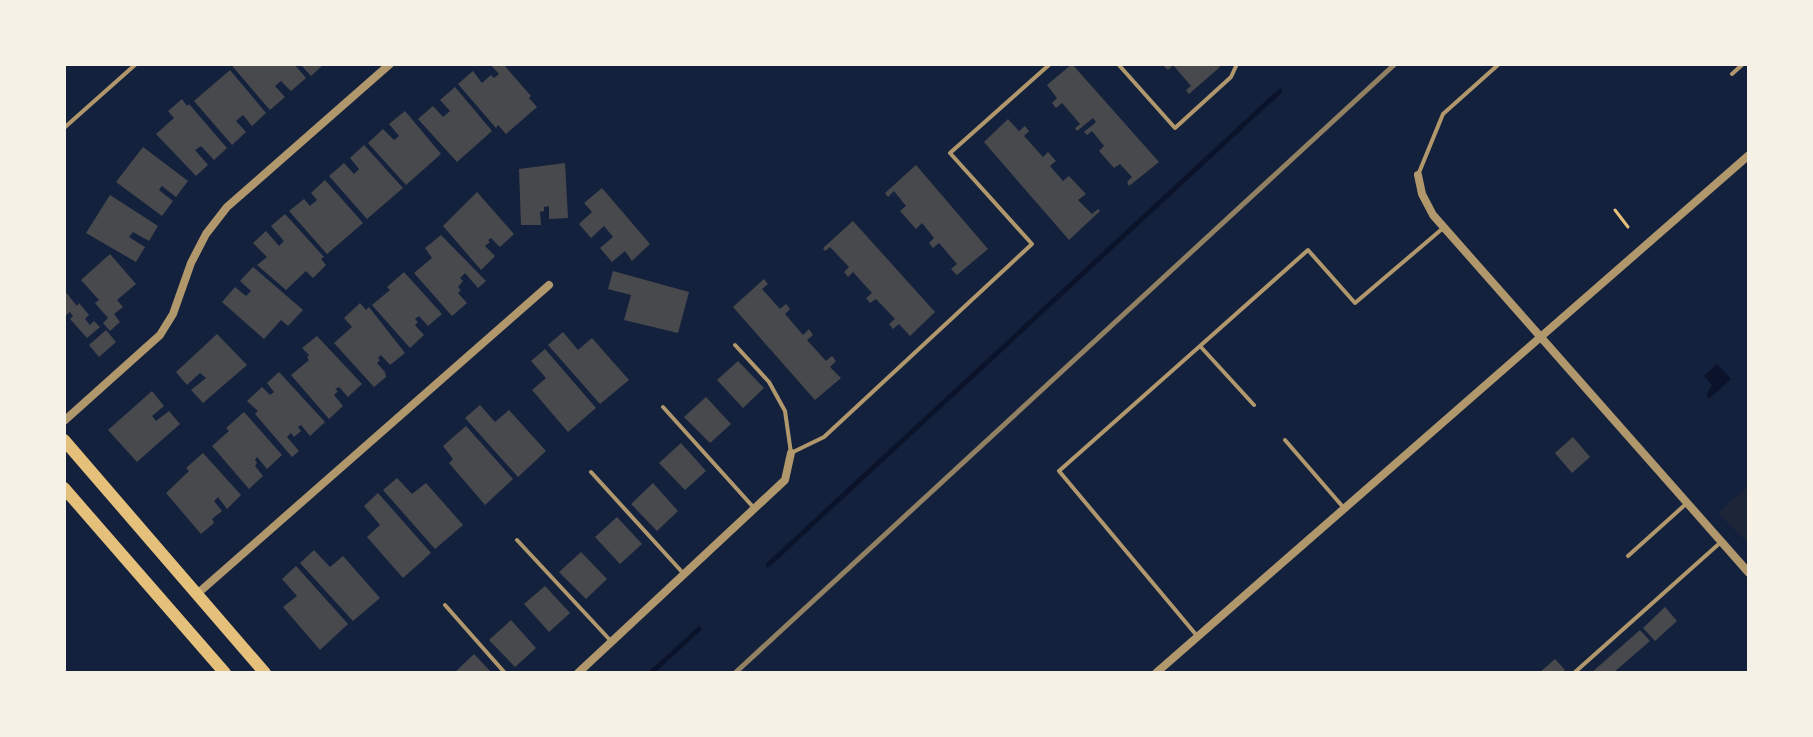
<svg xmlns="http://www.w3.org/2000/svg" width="1813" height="737" font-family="'Archivo Narrow',sans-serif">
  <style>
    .green { fill: #1d2539 }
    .water { fill: #0b132b }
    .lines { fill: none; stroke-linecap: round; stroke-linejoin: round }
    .stream { stroke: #0b132b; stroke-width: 5 }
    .building { fill: #48494c }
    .path { stroke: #e5c07b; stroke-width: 3 }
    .service { stroke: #b1986c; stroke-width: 4 }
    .minor { stroke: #b1986c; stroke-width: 8 }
    .secondary { stroke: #e5c07b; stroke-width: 12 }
    .rail { stroke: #918062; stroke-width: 5 }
  </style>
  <rect width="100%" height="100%" fill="#14213d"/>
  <path class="green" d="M1747,487L1749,489V544L1718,513Z"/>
  <path class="water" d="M1717,364L1731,379L1709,399L1706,395L1712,385L1704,376Z"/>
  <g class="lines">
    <path class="stream" d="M768,565L1280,91
      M651,673L699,629"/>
  </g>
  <path class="building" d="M233,64H294L306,78L291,91L281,81L275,86L285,97L270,110L233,67Z
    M300,64H324L311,76Z
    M490,64H503L531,96L529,98L537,107L506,134L498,125L496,128L458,84L473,71L482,83L491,75L494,78L499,74Z
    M1072,64L1159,162L1129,186L1127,182L1132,177L1120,164L1114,168L1099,151L1104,146L1092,131L1087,135L1084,132L1096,122L1093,118L1077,131L1075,128L1080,124L1062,103L1056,108L1052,103L1057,98L1047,85Z
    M1162,64H1217L1220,67L1189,94L1186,90L1191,86L1173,65L1168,70Z
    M230,70L266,113L252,126L243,115L236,121L246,132L232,145L194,101Z
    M455,87L492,131L457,162L418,119L433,106L443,117L450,111L440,100Z
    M182,99L187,106L189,104L227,148L214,160L201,146L195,150L208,165L196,176L156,134L174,118L168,111Z
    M405,111L441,154L406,185L368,143L383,129L394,140L399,136L389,124Z
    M1008,119L1019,131L1025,126L1029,131L1024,136L1043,157L1048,152L1056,161L1050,166L1063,181L1069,176L1086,194L1078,200L1092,214L1098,209L1100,211L1069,240L984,142Z
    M364,145L403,188L367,219L329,176L344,163L354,174L359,169L350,158Z
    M143,147L188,181L176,197L162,186L159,190L173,201L162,216L116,182Z
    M565,163L568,218L549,219V206L544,207V211L540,212L541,225H521L519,169Z
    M916,165L988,249L957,275L951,269L957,264L939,243L933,248L929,243L934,238L922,223L916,229L900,211L906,206L894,191L888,197L885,193Z
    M325,180L363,223L327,254L289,211L304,199L310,206L317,200L311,193Z
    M602,188L650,244L632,261L625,251L612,262L600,248L613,237L604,226L591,238L579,224L592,212L584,203Z
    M477,192L514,234L500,247L491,238L488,240L490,242L485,246L495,256L481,270L443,226Z
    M110,195L158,226L149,241L133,232L129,237L145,247L136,262L86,233Z
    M285,214L324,257L321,259L326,265L313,278L306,271L286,290L257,265L267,257L253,243L266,231L279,246L284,241L271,226Z
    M853,221L935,312L910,336L899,324L893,329L889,324L895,319L876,299L870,303L866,298L872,293L853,272L848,277L844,272L849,267L830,247L825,251L823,248Z
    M441,235L486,281L478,288L465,273L460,278L463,281L458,287L461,290L458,293L467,303L452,316L414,273L432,258L425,248Z
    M110,254L136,284L117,300L123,307L114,314L120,322L110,331L103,323L108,318L95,303L99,300L81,280Z
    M253,267L303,310L288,326L281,320L264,339L222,302L235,287L246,296L251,291L240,281Z
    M613,271L689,292L678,333L624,320L631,295L608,289Z
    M404,272L442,314L428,326L419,316L415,319L418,322L415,325L424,335L410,348L372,305L390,290L387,287Z
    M764,279L768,284L762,289L780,309L786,304L790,309L785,314L803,335L809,329L813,335L807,340L826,361L832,356L836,361L830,367L841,378L815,400L733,307Z
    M64,290L77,306L79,303L89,315L85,319L90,325L94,321L100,327L87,338L70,319L73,316L70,312L64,317Z
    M360,303L366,310L369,307L405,353L390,365L381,355L378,358L380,360L377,363L385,372L386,377L374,387L334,343L352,327L344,318Z
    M106,330L116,342L99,357L89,345Z
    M563,332L578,350L592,338L629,380L600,404L548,345Z
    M217,334L247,365L203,403L191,390L206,378L200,373L187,385L176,372Z
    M317,336L362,384L348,397L339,387L335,389L338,391L334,395L343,406L329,419L291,375L309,360L307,357L309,355L302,348Z
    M545,349L596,408L568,432L532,390L546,378L531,361Z
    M738,361L764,388L743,408L717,380Z
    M279,372L325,422L310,436L301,425L298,427L301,431L294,437L291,433L287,437L299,451L292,457L255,414L258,411L247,401L262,387L270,395L274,392L267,383Z
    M152,391L164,406L152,416L156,421L169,411L180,424L137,462L108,430Z
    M706,397L731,424L710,443L684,417Z
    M480,405L495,422L509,410L546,451L518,477L465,418Z
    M244,412L282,455L267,469L257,457L255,460L257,463L255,466L263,476L249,489L212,446L229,431L226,428Z
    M466,426L513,479L485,505L449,463L453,459L443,446Z
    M1573,437L1590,457L1572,473L1555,453Z
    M681,443L706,471L685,490L659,463Z
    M203,453L241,495L227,509L218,497L214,501L222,511L212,519L214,523L201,534L166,493L189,471L186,468Z
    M397,478L412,494L426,483L463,525L435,549L383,490Z
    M653,483L678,511L657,531L631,504Z
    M378,493L431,553L403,578L367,537L380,525L364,506Z
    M617,517L642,544L620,564L595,537Z
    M314,550L330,567L343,556L380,598L353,621L300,563Z
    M581,552L607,579L586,599L559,572Z
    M296,566L348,624L320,650L283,607L297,596L282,579Z
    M545,586L570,613L549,632L524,604Z
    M1665,607L1677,621L1655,641L1643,628Z
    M511,620L536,648L515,667L489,640Z
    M1640,630L1650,641L1613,673H1591Z
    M474,654L492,673H454Z
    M1555,659L1565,670L1562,673H1539Z"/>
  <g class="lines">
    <path class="path" d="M1615,210L1628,227"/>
    <path class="service" d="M1118,64L1175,128L1231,77L1237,64
      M1732,74L1743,64
      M64,128L136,64
      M1418,175L1443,114L1499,64
      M735,345L769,382L785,411L791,453L824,437L1032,244L950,153L1050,64
      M1254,405L1200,346L1308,250L1355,303L1442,229
      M663,407L755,509
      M1285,440L1343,507
      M591,472L683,573
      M517,540L610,640
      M1628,556L1687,503
      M445,605L505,673
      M1198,637L1059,471L1200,346
      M1574,673L1721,542"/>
    <path class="minor" d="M1418,175L1422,194L1433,215L1749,573
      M64,421L160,335L173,314L191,263L206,234L227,207L390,64
      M197,594L549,285
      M578,673L785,480L791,453
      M1156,673L1749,155"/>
    <path class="secondary" d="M64,440L265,673
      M64,488L225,673"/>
    <path class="rail" d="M735,673L1395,64"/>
  </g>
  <rect width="1813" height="737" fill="none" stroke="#f6f1e7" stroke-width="132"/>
</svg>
